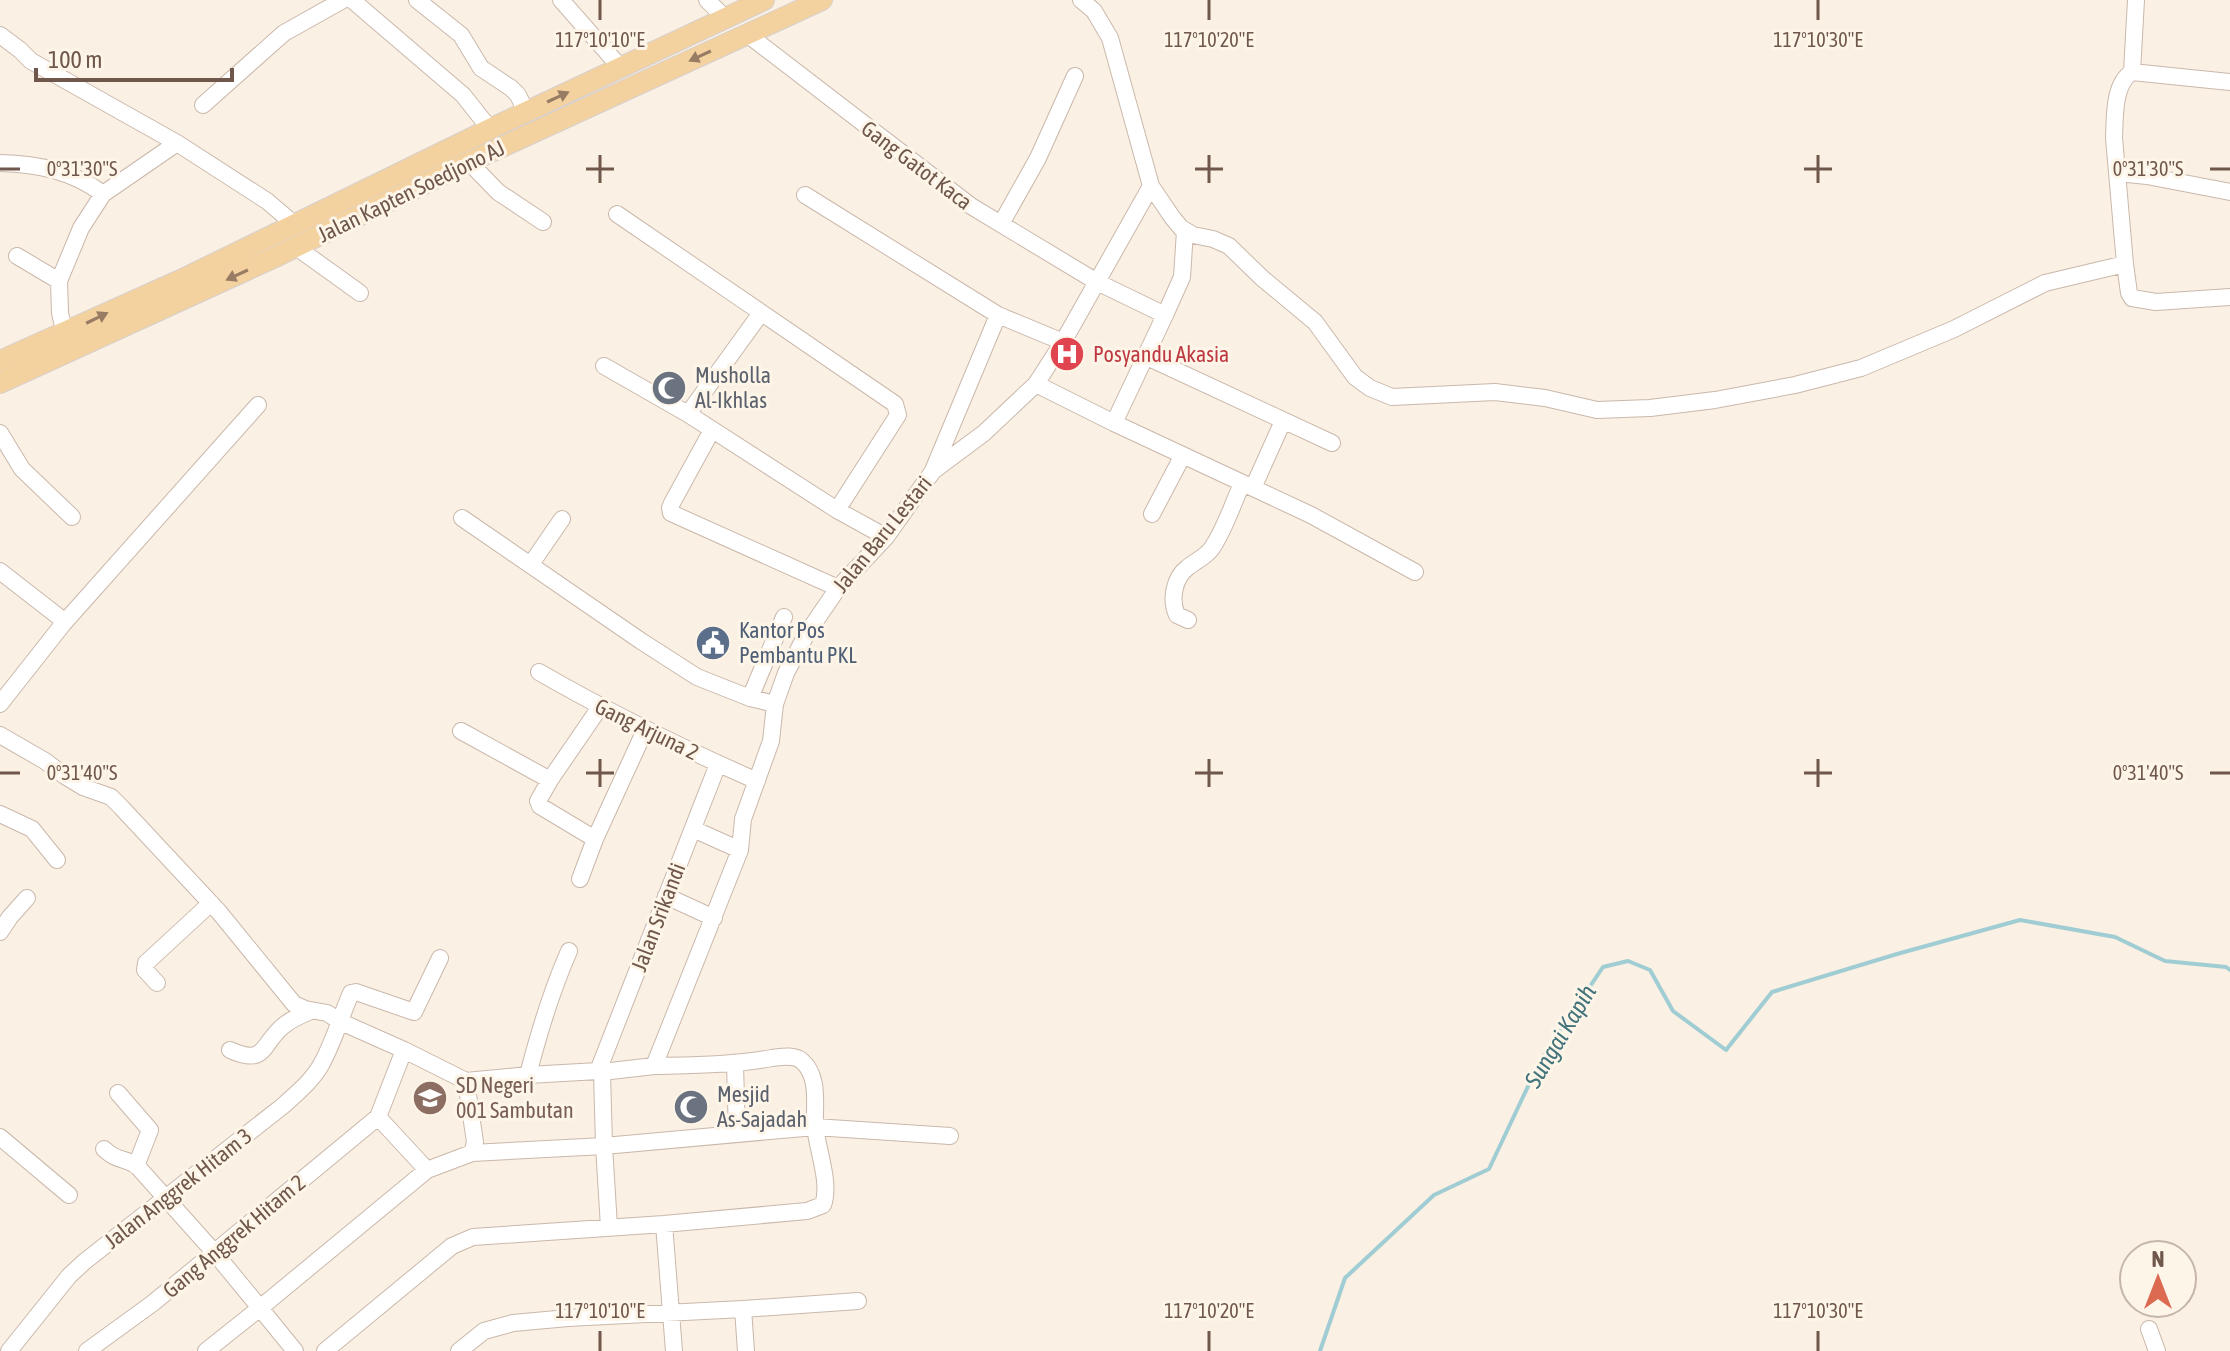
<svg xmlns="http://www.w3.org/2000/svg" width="2230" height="1351" font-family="'Asap Condensed',sans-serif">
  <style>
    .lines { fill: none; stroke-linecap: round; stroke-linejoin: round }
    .stream { stroke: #a0cdd3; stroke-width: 4 }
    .minor-casing { stroke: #cab8ab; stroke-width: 18 }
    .major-casing { stroke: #d7d0cd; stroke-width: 22 }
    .minor { stroke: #fff; stroke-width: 16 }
    .major { stroke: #f4d2a0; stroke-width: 20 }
    .oneway { fill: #987c64 }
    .ticks { fill: none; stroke: #70574b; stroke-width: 3 }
    .labels { text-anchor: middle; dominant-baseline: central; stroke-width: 6; stroke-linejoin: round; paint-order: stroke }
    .street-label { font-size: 22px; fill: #70574b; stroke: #fef5e9 }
    .health-label { font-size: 22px; fill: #be3a42; stroke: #fef5e9; text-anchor: start }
    .worship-label { font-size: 22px; fill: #5b616d; stroke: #fef5e9; text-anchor: start }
    .service-label { font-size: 22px; fill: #4e5e75; stroke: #fef5e9; text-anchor: start }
    .education-label { font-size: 22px; fill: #785e54; stroke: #fef5e9; text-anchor: start }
    .water-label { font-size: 24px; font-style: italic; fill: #43747b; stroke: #fef5e9 }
    .ticks-label { font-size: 20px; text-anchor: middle; fill: #70574b; stroke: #fef5e9; stroke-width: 6; stroke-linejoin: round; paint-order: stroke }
  </style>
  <rect width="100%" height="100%" fill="#faf0e3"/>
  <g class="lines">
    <path class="stream" d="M1320,1351L1345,1278L1434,1195L1489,1169L1540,1061L1603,967L1628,961L1650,970L1673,1011L1726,1050L1772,992L1897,954L2020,920L2115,937L2165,961L2226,967L2230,970"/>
    <g class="minor-casing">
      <path id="minor" d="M352,0L463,95L490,129
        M417,0L461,35L481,68L511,88L518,95L526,112
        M561,0L621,68
        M707,0L726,19
        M1081,0L1094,11L1110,38L1151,186L1172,217L1181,228L1193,235L1213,239L1229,246L1262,278L1315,322L1355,377L1370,388L1392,397L1495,392L1545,398L1597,410L1650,408L1715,400L1795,385L1861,368L1954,329L2045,283L2125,264L2129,293L2132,298L2156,302L2230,297
        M747,34L971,206L1097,282L1165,315L1114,423
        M0,35L20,50L31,61L177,143L267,201L294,224
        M2132,72L2230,82
        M203,105L284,33L343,0
        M469,162L498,192L543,222
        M0,163C38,164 73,171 103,194
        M2118,173L2147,176L2230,192
        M805,195L998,315L1063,342
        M617,214L895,404L898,415L837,510
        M1001,224L1038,158L1075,76
        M296,247L360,293
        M17,256L59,281
        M2125,264L2114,138C2115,118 2113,84 2132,72L2136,0
        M1165,315L1182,277L1185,231
        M65,334L60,313L59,281L81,228L103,194L177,143
        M1147,357L1332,443
        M604,366L688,414L837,510L886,537
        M1036,384L1114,423L1311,515L1415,572
        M688,414L761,313
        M712,430L672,503L670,508L671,513L838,588
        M0,433L22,469L72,517
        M934,468L998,315
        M1253,488L1283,421
        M1152,514L1183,455
        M462,518L641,641L697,677L750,698L775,704
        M531,564L562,519
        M0,571L59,617L63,624L0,704
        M1188,620L1177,615C1170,600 1174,578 1187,568C1195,561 1206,557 1212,548C1225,529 1232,505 1242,484
        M63,624L258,405
        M539,672C610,713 682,748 757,781
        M750,698L784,617
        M461,731L550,780L600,707
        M0,735L45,761L65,776L83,787L111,797L121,807L219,912L294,1004L305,1009L327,1013L341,1022L404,1050
        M550,780L538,801L540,806L595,839L645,730
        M0,814L32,829L57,860
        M693,829L740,850
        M580,879L595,839
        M666,896L714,918
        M0,932L10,917L27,898
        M569,951C551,992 539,1032 528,1075L598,1071L602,1072L654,1066
        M157,983L145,970L146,963L211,903
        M230,1050C266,1066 261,1045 282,1027C291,1019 301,1015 311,1011
        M735,1064L737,1134
        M598,1071L718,764
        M602,1072L604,1146L815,1127L950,1136
        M118,1093L150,1130L136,1166
        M0,1137L69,1195
        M104,1149C118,1162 124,1157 137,1166L214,1252L260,1308L206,1351
        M472,1153L475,1142L466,1081L528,1075
        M427,1170L378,1117L404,1050L466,1081
        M664,1224L674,1351
        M743,1309L858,1301
        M2149,1329L2157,1351
        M9,1351L69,1276L84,1262L284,1105C298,1092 313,1080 322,1063C334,1041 341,1016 351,993L356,992L414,1012L440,958
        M87,1351L153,1303L378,1117
        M295,1351L260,1308L427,1170L472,1153L604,1146L609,1227
        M325,1351L452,1246L473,1237L664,1224L807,1211L823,1205C831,1183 817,1149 815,1126C814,1105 820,1077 802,1061C794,1054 781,1057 772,1058C732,1065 695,1065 654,1066L740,850L743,819L771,741L775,704L786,673L806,635L838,588L886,537L933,471L984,433L1036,384L1063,342L1151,186
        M459,1351L484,1331L513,1323L568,1318L743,1309L746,1351"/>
    </g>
    <g class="major-casing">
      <path id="major" d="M0,361L187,277L490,129L764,0
        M0,383L273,258L469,162L822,0"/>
    </g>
    <use href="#minor" class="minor"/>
    <use href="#major" class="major"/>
  </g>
  <defs><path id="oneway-solid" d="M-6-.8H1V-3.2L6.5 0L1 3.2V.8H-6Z" transform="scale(2)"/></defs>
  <g class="oneway">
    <use href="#oneway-solid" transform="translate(700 56) rotate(155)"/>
    <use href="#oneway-solid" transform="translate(558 97) rotate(-25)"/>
    <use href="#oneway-solid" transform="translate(237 275) rotate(155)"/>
    <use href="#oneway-solid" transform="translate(97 318) rotate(-26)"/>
  </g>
  <path class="ticks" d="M600,0V20M1209,0V20M1818,0V20M600,155V183M1209,155V183M1818,155V183M0,169H20M586,169H614M1195,169H1223M1804,169H1832M2210,169H2230M600,759V787M1209,759V787M1818,759V787M0,773H20M586,773H614M1195,773H1223M1804,773H1832M2210,773H2230M600,1331V1351M1209,1331V1351M1818,1331V1351"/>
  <defs>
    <g id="hospital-disc" transform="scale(1.8)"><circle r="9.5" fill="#e0444e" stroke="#fef5e9"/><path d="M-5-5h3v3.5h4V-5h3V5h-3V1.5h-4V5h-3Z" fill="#fff"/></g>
    <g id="mosque-disc" transform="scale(1.8)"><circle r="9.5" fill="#6b7280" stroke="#fef5e9"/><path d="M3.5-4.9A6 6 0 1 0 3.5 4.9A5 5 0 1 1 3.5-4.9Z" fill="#fff"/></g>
    <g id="civic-disc" transform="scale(1.8)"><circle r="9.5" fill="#5c6f8a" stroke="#fef5e9"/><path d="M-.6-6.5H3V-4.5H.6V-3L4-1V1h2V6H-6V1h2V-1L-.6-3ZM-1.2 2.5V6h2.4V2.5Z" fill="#fff"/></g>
    <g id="school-disc" transform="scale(1.8)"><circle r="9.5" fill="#8d6e63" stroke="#fef5e9"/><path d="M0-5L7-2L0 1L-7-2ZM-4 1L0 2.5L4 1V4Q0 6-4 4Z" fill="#fff"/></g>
  </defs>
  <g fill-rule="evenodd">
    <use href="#hospital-disc" x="1067" y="354"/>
    <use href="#mosque-disc" x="669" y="388"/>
    <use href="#civic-disc" x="713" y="643"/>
    <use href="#school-disc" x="430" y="1098"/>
    <use href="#mosque-disc" x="691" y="1107"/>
  </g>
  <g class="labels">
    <g class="street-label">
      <text transform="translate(917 165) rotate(37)">Gang Gatot Kaca</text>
      <text transform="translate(411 191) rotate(-26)">Jalan Kapten Soedjono AJ</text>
      <text transform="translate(882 534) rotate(-51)">Jalan Baru Lestari</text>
      <text transform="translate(647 729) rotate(26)">Gang Arjuna 2</text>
      <text transform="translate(658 917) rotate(-69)">Jalan Srikandi</text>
      <text transform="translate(178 1188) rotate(-38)">Jalan Anggrek Hitam 3</text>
      <text transform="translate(234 1236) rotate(-40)">Gang Anggrek Hitam 2</text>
    </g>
    <g class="health-label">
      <text x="1093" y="354">Posyandu Akasia</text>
    </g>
    <g class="worship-label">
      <text x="695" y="375">Musholla<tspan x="695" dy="25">Al-Ikhlas</tspan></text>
      <text x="717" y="1094">Mesjid<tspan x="717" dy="25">As-Sajadah</tspan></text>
    </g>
    <g class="service-label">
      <text x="739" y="630">Kantor Pos<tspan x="739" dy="25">Pembantu PKL</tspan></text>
    </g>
    <g class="education-label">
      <text x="456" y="1085">SD Negeri<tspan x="456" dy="25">001 Sambutan</tspan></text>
    </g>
    <g class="water-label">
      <text transform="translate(1560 1036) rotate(-59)">Sungai Kapih</text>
    </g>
  </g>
  <g class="ticks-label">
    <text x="600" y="47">117°10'10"E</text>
    <text x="1209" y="47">117°10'20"E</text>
    <text x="1818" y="47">117°10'30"E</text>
    <text x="82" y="176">0°31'30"S</text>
    <text x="2148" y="176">0°31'30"S</text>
    <text x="82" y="780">0°31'40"S</text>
    <text x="2148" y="780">0°31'40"S</text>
    <text x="600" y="1318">117°10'10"E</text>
    <text x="1209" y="1318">117°10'20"E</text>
    <text x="1818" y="1318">117°10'30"E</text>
  </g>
  <g transform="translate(2158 1279)"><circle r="38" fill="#fef5e9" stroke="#c5b6aa" stroke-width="2"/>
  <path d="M0-6L14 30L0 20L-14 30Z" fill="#dc6a51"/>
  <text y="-12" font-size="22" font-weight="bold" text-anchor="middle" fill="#70574b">N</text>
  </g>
  <path d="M36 68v12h196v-12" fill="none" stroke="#70574b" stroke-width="4"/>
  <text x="48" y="68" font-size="24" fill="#70574b" stroke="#fef5e9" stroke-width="6" paint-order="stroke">100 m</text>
</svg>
